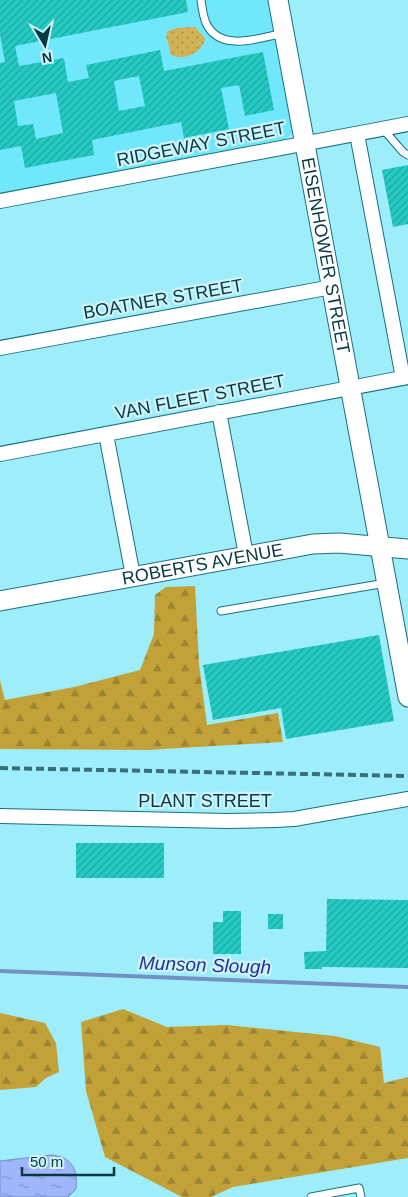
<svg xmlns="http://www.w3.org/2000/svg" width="408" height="1197" font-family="Helvetica,sans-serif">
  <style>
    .built { fill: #71e7fb }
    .grass { fill: url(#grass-dots) }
    .forest { fill: url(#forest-firs) }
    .water { fill: url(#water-ripples); stroke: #7390c2 }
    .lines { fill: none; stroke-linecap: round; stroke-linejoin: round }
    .stream { stroke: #7390c2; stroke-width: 4 }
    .building { fill: url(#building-hatch); fill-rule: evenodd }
    .lane-casing { stroke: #19707d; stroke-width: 9 }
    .street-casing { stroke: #19707d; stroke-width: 16 }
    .secondary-casing { stroke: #19707d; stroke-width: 21 }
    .lane { stroke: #fff; stroke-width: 7 }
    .street { stroke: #fff; stroke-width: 14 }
    .secondary { stroke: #fff; stroke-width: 19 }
    .rail { stroke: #37707a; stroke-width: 4; stroke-dasharray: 8 4; stroke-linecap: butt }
    .labels { text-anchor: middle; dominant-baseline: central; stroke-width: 4.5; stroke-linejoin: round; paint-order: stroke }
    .street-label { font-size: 18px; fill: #093840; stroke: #cef3fa }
    .water-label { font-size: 19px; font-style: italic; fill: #233190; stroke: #cef3fa }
  </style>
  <defs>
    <pattern id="grass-dots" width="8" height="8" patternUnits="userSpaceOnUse" patternTransform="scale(1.25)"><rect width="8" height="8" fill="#d2b256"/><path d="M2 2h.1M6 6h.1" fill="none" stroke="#a99249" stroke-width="1.8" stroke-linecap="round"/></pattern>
    <pattern id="forest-firs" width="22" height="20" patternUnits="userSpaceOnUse" patternTransform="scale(1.25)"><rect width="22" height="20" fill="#c3a139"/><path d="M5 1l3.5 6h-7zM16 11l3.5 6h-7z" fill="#9d8431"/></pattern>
    <pattern id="water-ripples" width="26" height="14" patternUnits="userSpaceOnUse" patternTransform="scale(1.25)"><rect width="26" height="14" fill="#a0b6fa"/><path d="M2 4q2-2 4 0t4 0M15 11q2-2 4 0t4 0" fill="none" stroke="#8195cc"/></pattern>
    <pattern id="building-hatch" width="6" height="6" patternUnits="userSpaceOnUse" patternTransform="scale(1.25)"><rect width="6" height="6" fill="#25cac3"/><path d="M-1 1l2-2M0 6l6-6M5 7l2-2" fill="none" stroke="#1ea5a0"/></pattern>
  </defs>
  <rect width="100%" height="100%" fill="#9eedfb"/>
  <path class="built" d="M0,0H271L294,131L286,139L0,193Z"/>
  <path class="grass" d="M188,27H195L205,38C203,53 184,61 171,55L166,35L168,31L177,28Z"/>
  <path class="forest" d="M195,586L199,664L207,725L278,713L283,742L147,750L0,749V680L5,700L74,687L140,670L154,634L155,595L166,587Z
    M123,1009L167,1027L227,1025L335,1036L380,1047L384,1083L408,1077V1158L233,1187L211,1197H182L105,1157L86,1091L81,1022Z
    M0,1013L45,1023L56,1043L59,1072L46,1078L36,1087L0,1090Z"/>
  <path class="water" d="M51,1155C72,1157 78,1169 76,1189L68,1197H0V1161Z"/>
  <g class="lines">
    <path class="stream" d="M0,971L408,987"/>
  </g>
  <path class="building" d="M0,0H186L188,12L15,46L19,66L64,58L68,82L89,78L86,65L160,50L164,71L263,52L274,110L245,116L239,85L221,88L229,129L184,138L181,122L92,140L94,155L25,168L21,146L0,150V63L5,62L0,34ZM139,76L145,106L119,111L114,81ZM56,93L63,133L36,139L33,124L18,126L14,101Z
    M408,165V224L393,227L382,170Z
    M379,635L394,721L286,739L281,708L213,720L203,665Z
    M76,843H164V878H76Z
    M327,899L408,900V968L322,967V969H305L304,952L326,951Z
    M223,911H241V954H213V922H223Z
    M268,914H283V929H268Z"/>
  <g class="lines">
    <g class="lane-casing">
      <path id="lane" d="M201,0C202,7 203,16 206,23C220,53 259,38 284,33
        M383,129L403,152L408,155
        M221,611L386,583
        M311,1197L359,1188L361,1197"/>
    </g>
    <g class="street-casing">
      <path id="street" d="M357,134L403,378
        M0,201L408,124
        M0,348L332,287
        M219,412L246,555
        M106,434L133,576
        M0,454L408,377
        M0,816L227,821L275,820L294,819L408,799"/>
    </g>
    <g class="secondary-casing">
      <g id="secondary">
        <path id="s1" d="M278,0L408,697"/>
        <path id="s2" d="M0,601L313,544L339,543L408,549"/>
      </g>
    </g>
    <use href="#lane" class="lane"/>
    <use href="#street" class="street"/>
    <use href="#secondary" class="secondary"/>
    <path class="rail" d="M0,768L408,776"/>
  </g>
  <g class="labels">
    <g class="street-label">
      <text transform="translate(201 144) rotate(-11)">RIDGEWAY STREET</text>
      <text stroke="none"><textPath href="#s1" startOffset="260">EISENHOWER STREET</textPath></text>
      <text transform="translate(163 299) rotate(-10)">BOATNER STREET</text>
      <text transform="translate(200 397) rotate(-11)">VAN FLEET STREET</text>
      <text stroke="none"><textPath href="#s2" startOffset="206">ROBERTS AVENUE</textPath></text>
      <text x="205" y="801">PLANT STREET</text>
    </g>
    <g class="water-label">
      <text transform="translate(205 965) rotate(2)">Munson Slough</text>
    </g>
  </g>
  <g transform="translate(45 45) rotate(171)" stroke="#cef3fa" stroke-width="4" paint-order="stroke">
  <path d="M0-4L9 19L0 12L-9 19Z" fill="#093840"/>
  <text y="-8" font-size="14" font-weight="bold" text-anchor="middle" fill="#093840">N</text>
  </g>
  <path d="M22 1167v8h92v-8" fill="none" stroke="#093840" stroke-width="2.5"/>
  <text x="30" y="1167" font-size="15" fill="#093840" stroke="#cef3fa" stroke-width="4" paint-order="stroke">50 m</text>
</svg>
